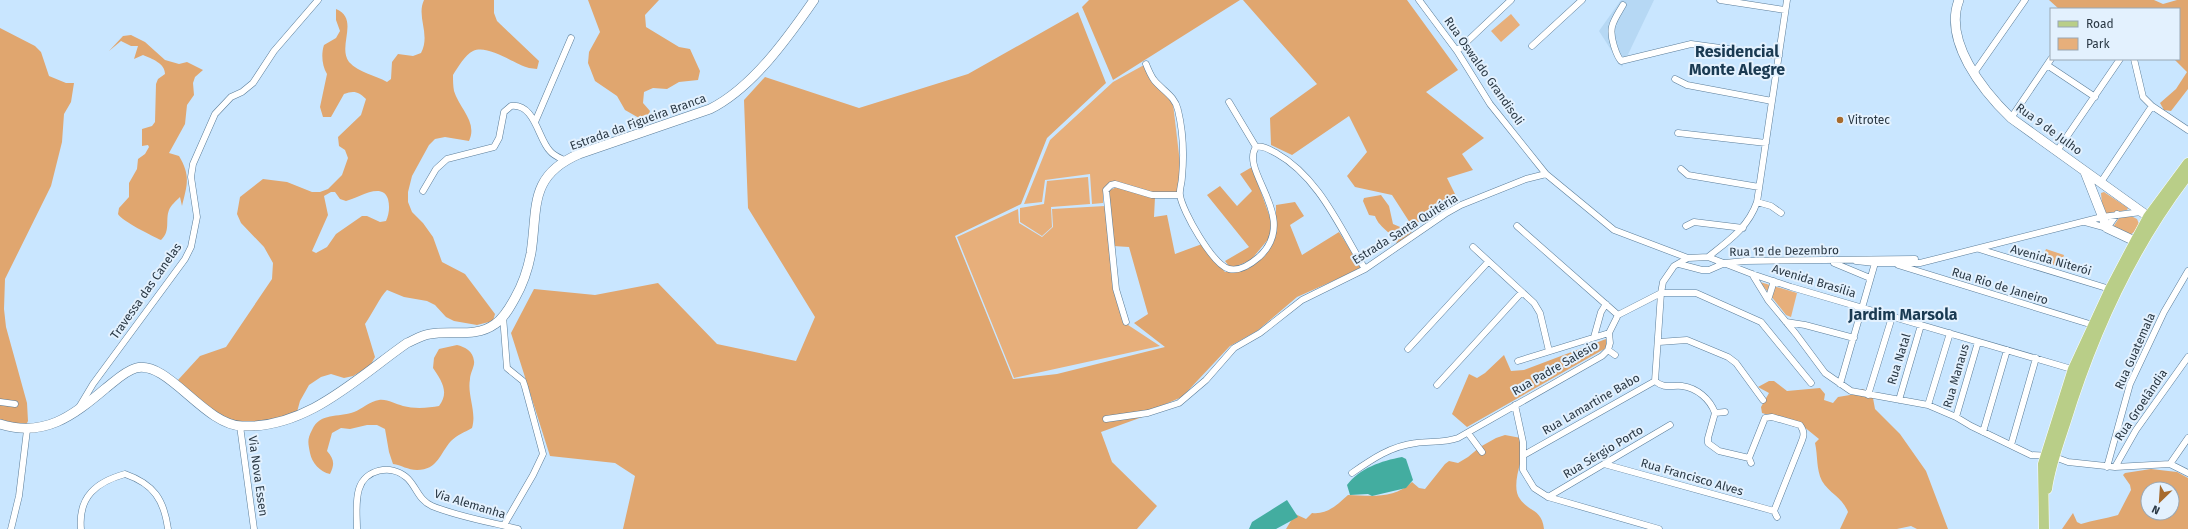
<svg xmlns="http://www.w3.org/2000/svg" width="2188" height="529" font-family="'Fira Sans',sans-serif">
  <style>
    .built { fill: #b6d8f4 }
    .green { fill: #e7af7b }
    .forest { fill: #e0a66f; fill-rule: evenodd }
    .water { fill: #43ada0 }
    .lines { fill: none; stroke-linecap: round; stroke-linejoin: round }
    .minor-casing { stroke: #5b7d99; stroke-width: 7 }
    .secondary-casing { stroke: #5b7d99; stroke-width: 10 }
    .primary-casing { stroke: #fff; stroke-width: 11 }
    .minor { stroke: #fff; stroke-width: 6 }
    .secondary { stroke: #fff; stroke-width: 9 }
    .primary { stroke: #b9ce88; stroke-width: 10 }
    .poi-dot { fill: #a76b2d; stroke: #e3f1fe; stroke-width: 1.5 }
    .labels { text-anchor: middle; dominant-baseline: central; stroke-width: 4; stroke-linejoin: round; paint-order: stroke }
    .street-label { font-size: 12px; fill: #2a3844; stroke: #e3f1fe }
    .poi-label { font-size: 12px; fill: #2a3844; stroke: #e3f1fe; text-anchor: start }
    .district-label { font-size: 16px; font-weight: bold; fill: #1a3a52; stroke: #e3f1fe }
  </style>
  <rect width="100%" height="100%" fill="#c9e6ff"/>
  <path class="built" d="M1621,0H1654L1622,67L1599,31Z"/>
  <path class="green" d="M1511,14L1520,25L1501,42L1491,31Z
    M1144,65L1173,104L1180,163L1178,192C1166,193 1155,193 1143,191C1128,189 1123,179 1108,184L1103,192V203L1092,204L1090,174L1045,180L1042,202L1024,204L1050,140L1113,82Z
    M1088,177L1090,204L1051,207L1052,227L1042,236L1020,222V208L1044,204L1047,181Z
    M2104,192L2128,208L2127,210L2106,214L2102,205L2101,193Z
    M1105,206L1115,292L1125,323L1160,346L1014,378L957,237L1018,209L1019,223L1042,237L1053,227L1052,209Z
    M2131,216L2137,219L2139,224L2134,232L2130,235L2113,227L2119,218Z
    M2046,249L2064,255L2060,267L2042,261Z
    M1760,282L1797,293L1791,317L1786,315Z"/>
  <path class="forest" d="M424,0H494V13L497,21L539,61L537,69L529,68C514,64 488,44 473,51C465,55 458,67 453,75C453,80 453,86 454,91C459,108 478,122 469,141L445,137L435,139L429,145L412,176L408,192V202L412,212L423,223L433,237L442,262L465,274L495,314L493,321L477,325L454,321L446,317L435,305L427,301L404,297L387,290C380,297 372,314 365,324L375,357L370,366L353,376L344,378L331,374L321,377L309,385L300,401L297,412L283,419L242,427L200,404L178,380L200,356L226,347L272,279L273,263L264,247L241,223L237,214L240,197L263,179L287,182L312,192H320L328,189L342,175L348,158L345,150L339,146L338,137L361,115L366,99C359,92 354,90 344,94L331,117H323L320,107L327,74C322,66 321,54 324,45L336,38L340,31L336,20V9C360,19 337,46 349,62C359,73 375,75 387,82L391,79L392,62L398,54L413,56L421,53C431,34 416,17 424,0ZM331,192H335L340,199L346,201C357,199 382,181 388,199C390,207 389,214 386,221L380,222L367,216H362L336,234L327,247L316,253L312,251L328,215L324,196Z
    M588,0H659L645,15L646,27L679,47L690,49L700,71L698,80L679,82L667,89L653,88L644,92L643,103L650,111L648,116L639,118L625,110L617,96L595,81L588,63L589,52L600,32Z
    M1089,0H1240L1113,80L1082,7Z
    M1243,0H1407L1458,70L1426,92L1484,138L1462,154L1473,170L1447,178L1457,198L1412,226L1392,195L1355,187L1347,176L1367,152L1349,116L1292,155L1271,145L1270,118L1317,84Z
    M2049,0H2154L2163,4L2177,0H2188V89L2171,111L2164,110L2160,103L2176,89L2187,72L2174,59H2179V9H2059Z
    M1078,12L1106,83L1047,138L1021,204L955,236L1013,379L1057,374L1165,347L1134,323L1148,314L1129,247L1113,246L1108,191L1117,187L1155,197L1154,217L1167,215L1175,254L1202,244L1225,272L1248,269L1265,256L1276,235V205L1295,202L1304,216L1290,225L1302,255L1339,232L1362,268L1297,297L1257,331L1230,346L1182,397L1154,409L1106,417L1103,419L1107,422L1156,412L1101,432L1112,462L1157,506L1137,529H623L635,476L615,463L550,456L511,333L534,289L595,295L658,283L717,344L796,361L815,317L748,208L744,100L765,77L859,108L968,74Z
    M0,28L35,46L41,52L49,76L66,83H74L71,102L64,114L62,142L51,186L5,279L4,309L6,327L27,403L28,421L25,427L0,428Z
    M131,35L145,42L165,60L179,64L187,62L203,70L195,77L193,83L194,95L187,105L185,124L169,153L179,156C191,176 187,185 182,206L180,197C176,201 171,205 169,210C165,220 171,231 161,240C152,236 122,221 118,214L119,208L129,197V183L137,169L138,159L145,154L149,147L148,145L142,146V129L152,126L155,122L156,84L158,79L165,74C165,63 152,59 143,55L134,59L138,46H131L121,41L109,51L123,36Z
    M1252,167L1272,223L1270,237L1251,260L1237,266H1229L1225,261L1249,247L1207,195L1220,186L1237,206L1252,191L1240,174Z
    M1381,195L1389,206L1393,224L1412,232L1397,245C1397,235 1379,229 1375,216L1369,215L1363,201L1364,198Z
    M1606,339V348L1467,427L1452,414L1469,374L1477,378L1485,373L1504,355L1511,371L1524,370Z
    M457,345C465,347 473,351 474,361C475,366 470,373 470,379C467,396 477,411 472,428C465,432 457,435 451,441C440,453 438,470 417,470C408,470 401,465 393,464L389,452L385,429L377,425H367L350,429L341,428L332,433L327,451C334,459 335,464 330,474C320,472 312,463 310,453C308,443 307,439 312,430C320,412 338,418 354,412C362,409 370,401 379,400C388,399 395,404 403,406C414,409 429,408 439,406C450,392 441,380 433,368L434,358L439,349Z
    M1769,381H1774L1787,391L1820,388L1825,394L1824,400L1833,403L1838,397L1856,394L1862,389L1865,390L1873,398L1875,409L1900,434L1926,471L1948,529H1917L1911,526L1897,529H1840L1848,512C1843,498 1829,493 1822,481C1816,469 1818,456 1815,443L1819,439L1803,426L1794,427L1782,419L1762,413L1761,407L1769,393L1758,387Z
    M1505,435L1521,438L1526,444C1523,457 1510,486 1520,499C1529,512 1542,509 1544,529H1286L1295,514L1306,519L1312,513C1327,515 1338,504 1348,495C1372,496 1394,499 1412,482L1419,488L1425,489L1445,464L1449,461L1458,463L1468,457L1480,447L1496,438Z
    M2151,469L2177,472L2188,478V529H2062L2073,513L2077,522L2081,524C2093,520 2105,519 2118,515L2131,490L2130,485L2123,475L2125,473ZM2148,489H2172V513H2148Z"/>
  <path class="water" d="M1402,457L1406,459L1413,480L1406,488L1372,496L1368,494L1350,495L1347,485C1360,468 1381,461 1402,457Z
    M1287,500L1298,517L1276,529H1249L1252,522Z"/>
  <g class="lines">
    <g class="minor-casing">
      <path id="minor" d="M1419,0L1457,51L1490,104L1546,174L1614,230L1688,258
        M1720,0L1785,10
        M1623,5C1613,22 1608,27 1614,46C1616,52 1617,56 1621,61L1691,44L1779,56
        M1532,46L1582,0
        M1457,51L1511,0
        M2134,59L2143,97L2152,106L2188,130
        M1146,64C1148,69 1151,76 1154,80C1163,91 1175,96 1178,110C1183,131 1184,156 1182,177C1182,183 1179,190 1180,195C1182,211 1213,265 1229,269C1240,272 1252,263 1259,257C1301,218 1239,172 1256,147
        M2047,65L2095,97
        M1974,73L2025,0
        M1675,79L1687,85L1772,101
        M1229,102L1256,147
        M2011,118L2051,59
        M535,122L571,38
        M1678,133L1766,143
        M1256,147C1263,145 1270,150 1276,153C1319,177 1340,228 1365,269
        M2057,151L2120,59
        M1681,169L1688,175L1759,187
        M2101,182L2152,106
        M423,191L436,169L447,159L494,147L499,138L504,112L511,106C535,103 538,139 550,151C554,156 560,158 566,161
        M1757,202L1771,206L1781,213
        M2085,222L2107,228L2117,214
        M1517,226L1618,315
        M1686,226L1694,222L1743,228
        M1473,247L1534,303L1540,313L1549,351
        M1979,249L2113,290
        M1708,257C1728,241 1748,228 1757,202L1787,0
        M1856,261L1875,263H1920L2102,217L2141,212
        M1834,263L1870,278
        M1679,264L1702,270H1709L1725,263L1745,261L1915,259
        M1898,265L2096,326
        M1752,274L1768,300L1796,334L1825,373L1851,391L1928,405L1956,417L1971,426L2031,455L2052,456L2068,462L2115,467L2170,464L2188,473
        M1768,300L1774,281
        M503,316L507,368L523,381L525,387L543,454L533,475L504,525
        M1126,322L1116,289L1106,190L1111,185L1115,184L1152,195H1179
        M1786,322L1805,325L1854,338
        M1594,337L1601,312L1606,304
        M1659,342L1687,340L1728,357L1736,363L1763,400
        M1408,349L1488,262
        M1608,350L1615,355
        M1518,361L1609,333
        M1655,381L1661,293L1663,282L1674,266L1688,258L1708,257L1752,274L1791,287L2075,370
        M1655,381C1664,389 1671,385 1682,386C1697,388 1710,399 1715,413L1708,438V443L1719,451L1749,458
        M1840,384L1875,263L1878,262
        M1437,385L1522,292
        M1868,395L1892,317
        M1899,400L1921,325
        M0,402L15,404
        M1515,405L1523,442V470L1534,488L1548,497L1659,529
        M1928,405L1950,333
        M78,409L93,384L185,259L191,247L197,217L191,177L193,164L215,114L231,97L242,92L253,83L274,51L318,0
        M1715,413L1725,412
        M1956,417L1978,342
        M1106,419L1148,413L1179,403L1206,380L1234,348L1260,333L1302,300L1365,269L1445,214L1461,205L1526,179L1546,174
        M240,426L254,529
        M1983,432L2007,350
        M1468,433L1482,452
        M2011,445L2036,358
        M1524,455L1655,381
        M1751,463L1749,458L1765,418L1772,417L1800,425C1805,432 1804,436 1801,443L1774,511L1777,517
        M1604,464L1774,511
        M2170,464L2188,438
        M2107,467L2130,384L2164,312L2188,271
        M2115,467L2136,430L2188,357
        M1352,473C1372,459 1391,446 1416,443C1430,441 1444,443 1458,438L1602,356L1608,350L1610,343L1609,333L1618,315L1661,293H1696L1761,322L1811,383
        M1548,497L1670,425
        M11,529L19,496L27,430
        M81,529C78,497 96,482 125,474C154,484 164,500 168,529
        M357,529C357,516 355,502 359,489C365,469 391,464 406,477C416,485 418,500 432,506C459,517 490,522 518,529"/>
    </g>
    <g class="secondary-casing">
      <path id="secondary" d="M1959,0C1943,41 1983,91 2011,118L2153,220
        M2085,172L2107,228L2141,244
        M0,424C44,438 73,416 106,388C115,381 125,371 136,368C168,360 204,425 242,426C307,429 358,377 407,343C414,340 422,335 430,334C451,330 476,338 495,324C504,318 510,307 515,298C523,284 528,269 531,253C538,208 528,176 579,154L710,109C752,88 787,39 814,0"/>
    </g>
    <g class="primary-casing">
      <path id="primary" d="M2047,489C2050,467 2058,445 2065,424C2092,336 2132,248 2188,175
        M2044,529L2043,464L2073,369L2110,289L2148,217L2188,163"/>
    </g>
    <use href="#minor" class="minor"/>
    <use href="#secondary" class="secondary"/>
    <use href="#primary" class="primary"/>
  </g>
  <circle class="poi-dot" cx="1840" cy="120" r="4"/>
  <g class="labels">
    <g class="street-label">
      <text transform="translate(1484 71) rotate(55)">Rua Oswaldo Grandisoli</text>
      <text transform="translate(638 122) rotate(-20)">Estrada da Figueira Branca</text>
      <text transform="translate(2049 129) rotate(36)">Rua 9 de Julho</text>
      <text transform="translate(1405 229) rotate(-32)">Estrada Santa Quitéria</text>
      <text transform="translate(1784 251) rotate(-1)">Rua 1º de Dezembro</text>
      <text transform="translate(2051 260) rotate(16)">Avenida Niterói</text>
      <text transform="translate(1814 281) rotate(17)">Avenida Brasília</text>
      <text transform="translate(2000 286) rotate(17)">Rua Rio de Janeiro</text>
      <text transform="translate(146 291) rotate(-55)">Travessa das Canelas</text>
      <text transform="translate(2135 351) rotate(-66)">Rua Guatemala</text>
      <text transform="translate(1899 359) rotate(-73)">Rua Natal</text>
      <text transform="translate(1555 368) rotate(-30)">Rua Padre Salesio</text>
      <text transform="translate(1956 376) rotate(-74)">Rua Manaus</text>
      <text transform="translate(1591 404) rotate(-30)">Rua Lamartine Babo</text>
      <text transform="translate(2141 405) rotate(-56)">Rua Groelândia</text>
      <text transform="translate(1603 452) rotate(-31)">Rua Sérgio Porto</text>
      <text transform="translate(258 476) rotate(82)">Via Nova Essen</text>
      <text transform="translate(1692 477) rotate(16)">Rua Francisco Alves</text>
      <text transform="translate(470 504) rotate(17)">Via Alemanha</text>
    </g>
    <g class="poi-label">
      <text x="1848" y="120">Vitrotec</text>
    </g>
    <g class="district-label">
      <text x="1737" y="51">Residencial<tspan x="1737" dy="18">Monte Alegre</tspan></text>
      <text x="1903" y="314">Jardim Marsola</text>
    </g>
  </g>
  <rect x="2050" y="8" width="130" height="52" fill="#e3f1fe" stroke="#99a7b4"/>
  <rect x="2058" y="21" width="20" height="6" fill="#b9ce88" stroke="#99a7b4"/>
  <text x="2086" y="28" font-size="12" fill="#2a3844">Road</text>
  <rect x="2058" y="38" width="20" height="12" fill="#e7af7b" stroke="#99a7b4"/>
  <text x="2086" y="48" font-size="12" fill="#2a3844">Park</text>
  <g transform="translate(2160 501) rotate(205)"><circle r="19" fill="#e3f1fe" stroke="#99a7b4"/>
  <path d="M0-3L7 15L0 10L-7 15Z" fill="#a76b2d"/>
  <text y="-6" font-size="11" font-weight="bold" text-anchor="middle" fill="#2a3844">N</text>
  </g>
</svg>
